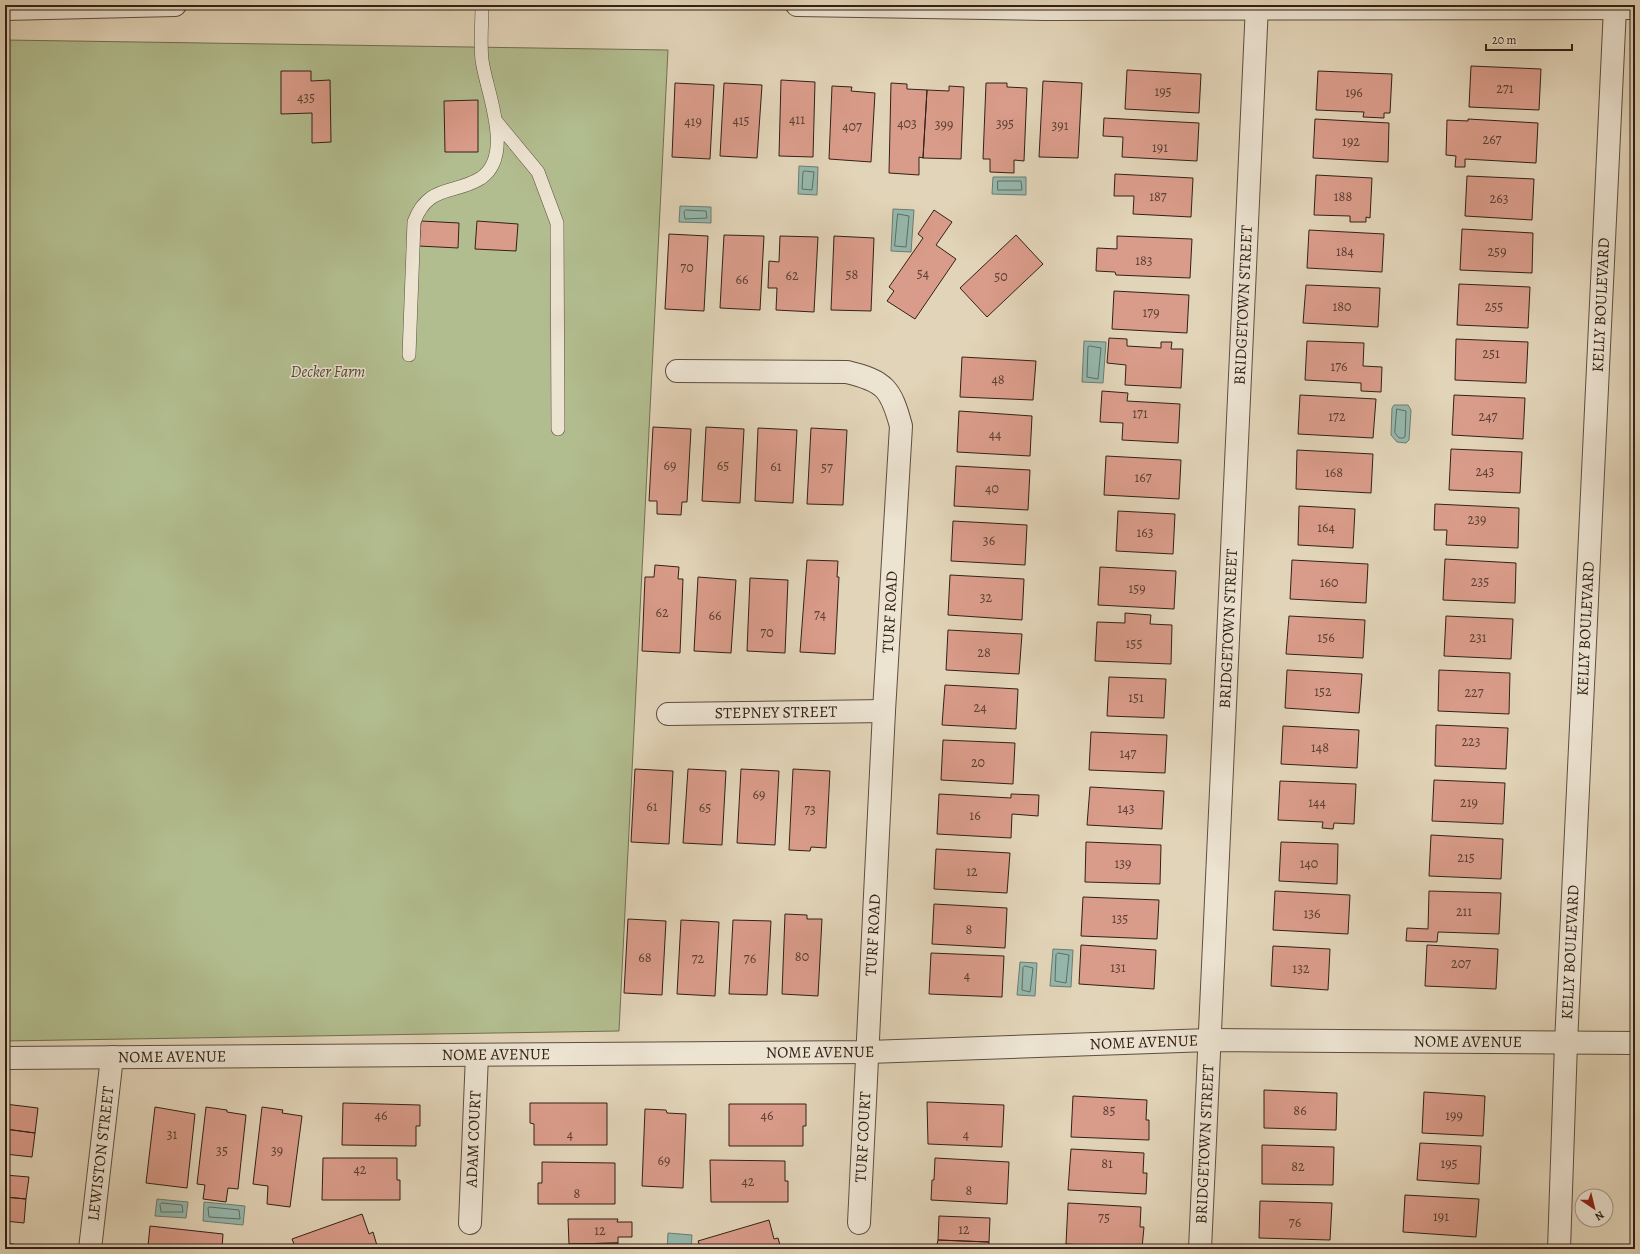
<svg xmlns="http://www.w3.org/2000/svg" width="1640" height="1254" font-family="Alegreya,serif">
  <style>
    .green { fill: #b2bd8f; stroke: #726f53 }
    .water { fill: #95b8ad; stroke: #6d7c71 }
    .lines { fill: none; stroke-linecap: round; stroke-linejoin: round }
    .shore { stroke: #646c62; stroke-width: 1 }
    .building { fill: #da9c8a; stroke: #322117 }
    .service-casing { stroke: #5e4e3f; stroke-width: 14 }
    .minor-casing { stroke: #5e4e3f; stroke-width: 24 }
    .tertiary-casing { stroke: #5e4e3f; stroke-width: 24 }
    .service { stroke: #ece3d1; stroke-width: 13 }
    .minor { stroke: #ece3d1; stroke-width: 22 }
    .tertiary { stroke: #ece3d1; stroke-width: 22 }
    .labels { text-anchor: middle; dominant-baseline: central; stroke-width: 3; stroke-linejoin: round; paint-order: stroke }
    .number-label { font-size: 14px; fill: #5c4034 }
    .street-label { font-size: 16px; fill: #322117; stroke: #ece3d1 }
    .park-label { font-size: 16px; font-style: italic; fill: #524835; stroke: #ece3d1 }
  </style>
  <rect width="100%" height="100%" fill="#e2d4b8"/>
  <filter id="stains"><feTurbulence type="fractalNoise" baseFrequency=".005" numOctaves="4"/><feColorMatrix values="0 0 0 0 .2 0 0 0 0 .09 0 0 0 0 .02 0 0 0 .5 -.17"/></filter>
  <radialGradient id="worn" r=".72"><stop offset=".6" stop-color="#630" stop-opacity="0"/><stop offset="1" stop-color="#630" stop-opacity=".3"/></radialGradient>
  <path class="green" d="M5,40L668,50L619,1031L5,1041Z"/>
  <path class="water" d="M799,166L818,167L817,195L798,194Z
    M993,177H1026V195L992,194Z
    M680,206L711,207V223L679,222Z
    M893,209L914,210L911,252L891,251Z
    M1084,341L1106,342L1103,383L1082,382Z
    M1394,405H1408L1411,410L1409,440L1406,443L1397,442L1391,435L1392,408Z
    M1053,949L1073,950L1071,987L1050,986Z
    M1020,962L1037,963L1035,996L1017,995Z
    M157,1199L188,1202L186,1218L155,1216Z
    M204,1202L245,1206L243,1225L203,1221Z
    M668,1233L692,1235L691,1249H667Z"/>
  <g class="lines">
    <path class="shore" d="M805,171L814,172L812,190L802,189L803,172Z
      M998,181H1021L1022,190H998Z
      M686,210L706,211L707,218L685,219L684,212Z
      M898,214L909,216L906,247L895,246Z
      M1090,346L1101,348L1098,379L1087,377L1088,347Z
      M1397,409L1406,411L1405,437L1403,438H1399L1395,433Z
      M1058,953L1069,955L1066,983L1055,981L1056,955Z
      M1025,966L1033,968L1030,992L1022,990L1023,968Z
      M162,1203L182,1205L183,1212H161L160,1205Z
      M210,1207L239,1210L240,1219L209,1217L208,1208Z"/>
  </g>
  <path class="building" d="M1471,66L1541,69L1539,110L1469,107Z
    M1127,70L1201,74L1199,113L1125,109Z
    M281,71H311V81L330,80L331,142L312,143V113L281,114Z
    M1318,71L1392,74L1390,113H1384V118L1363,117L1364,112L1316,110Z
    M781,80L815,82L813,157L779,156Z
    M1043,81L1082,83L1078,158L1039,157Z
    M675,83L714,85L710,159L672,157Z
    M724,83L762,85L757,158L720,156Z
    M891,83L907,84V89L927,90L923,158L919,157V175L889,173Z
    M986,83H1007V87L1027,88L1024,161L1014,160V173L990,172V159H983Z
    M832,86L852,87L851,91L875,93L871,162L829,159Z
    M949,86L964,87L961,159L923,158L927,90L949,91Z
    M478,100V152H445L444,101Z
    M1104,118L1199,123L1197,161L1122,157L1123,137L1103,136Z
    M1315,119L1389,123L1388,162L1313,158Z
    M1468,119L1538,123L1536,163L1465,159V167H1455L1456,156L1446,155L1447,120L1468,121Z
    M1115,174L1193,178L1191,217L1133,214L1134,196H1114Z
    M1316,175L1372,178L1370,218L1366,217V222H1350V216L1314,215Z
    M1467,176L1534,179L1532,220L1465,216Z
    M934,210L952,222L936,245L956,259L915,319L887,301L894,291L889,287L923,238L918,234Z
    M421,221L459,223L458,248L419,246Z
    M477,221L518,224L516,251L475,249Z
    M1462,229L1533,233L1532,273L1460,270Z
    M1309,230L1384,234L1382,272L1307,268Z
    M669,234L708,236L704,311L665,309Z
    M724,235L764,236L760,310L720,308Z
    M1016,235L1043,264L987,317L960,288Z
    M780,236L818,237L814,312L776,310L777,288H768L769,261L779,262Z
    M834,236L874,238L871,311L831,310Z
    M1117,236L1192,239L1190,278L1116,275L1115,272L1096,271L1097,248L1117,249Z
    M1459,284L1530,287L1528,328L1457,325Z
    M1306,285L1380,288L1378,327L1303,323Z
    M1114,291L1189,295L1187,333L1112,329Z
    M1109,338L1127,339V346L1161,348V342H1172L1171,349H1183L1181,388L1125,385L1126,365L1107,363Z
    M1456,339L1528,342L1526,383L1455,380Z
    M1307,341L1364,343L1363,366L1382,367L1381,392L1361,391V383L1305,380Z
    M962,357L1036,361L1033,400L960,397Z
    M1102,391L1128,393L1127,401L1180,404L1178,443L1122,440L1123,423L1100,422Z
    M1300,395L1376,399L1373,438L1298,434Z
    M1454,395L1525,398L1523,439L1452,435Z
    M959,411L1032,416L1030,456L957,452Z
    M653,427L691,429L687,502H682L681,515L657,514V501H649Z
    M706,427L744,429L740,503L702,501Z
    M758,428L797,430L793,503L755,501Z
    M811,428L847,430L843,505L807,504Z
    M1451,449L1522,452L1520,493L1449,490Z
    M1297,450L1373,454L1371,493L1296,489Z
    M1106,456L1181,460L1179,499L1104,495Z
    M956,466L1030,470L1028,510L954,506Z
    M1435,504L1519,508L1518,548L1446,545L1447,530H1434Z
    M1299,506L1355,509L1353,548L1298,545Z
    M1118,511L1175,514L1173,554L1116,551Z
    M953,521L1027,525L1025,565L951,561Z
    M1445,559L1516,563L1515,603L1443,600Z
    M807,560L838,561L837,577H839L835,654L800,652Z
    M1292,560L1368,564L1366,603L1290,599Z
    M655,565L679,567L678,579H683L680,653L642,651L645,577H654Z
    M1100,567L1176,571L1174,609L1098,605Z
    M950,575L1024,579L1022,620L948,615Z
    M698,577L736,580L731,653L694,651Z
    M750,578L788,580L785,653L747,651Z
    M1125,613L1151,615L1150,624L1172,625L1171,664L1095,661L1097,622L1125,623Z
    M1289,616L1365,620L1363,658L1286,654Z
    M1446,616L1513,619L1511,659L1444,656Z
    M948,630L1022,634L1019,674L946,670Z
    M1287,670L1362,674L1359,713L1285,708Z
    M1439,670L1510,673L1509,714L1438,711Z
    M1109,677L1166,679L1164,718L1107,716Z
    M945,685L1018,689L1016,729L942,725Z
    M1436,725L1508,728L1506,769L1435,766Z
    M1283,726L1359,730L1357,768L1281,764Z
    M1091,732L1167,735L1165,773L1089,770Z
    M943,740L1015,743L1013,784L941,780Z
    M635,769L673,771L669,844L631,842Z
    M688,769L726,771L722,845L683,843Z
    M741,769L779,771L775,845L737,843Z
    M793,769L830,771L826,848L811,847L810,851L789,850Z
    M1434,780L1505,783L1503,824L1432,821Z
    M1280,781L1356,784L1354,824L1334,823L1333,829L1322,828L1323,822L1278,820Z
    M1090,787L1164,791L1162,829L1087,825Z
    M939,794L1011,798V794L1039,795L1038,816L1012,814L1011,838L937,834Z
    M1431,835L1503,839L1501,879L1429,876Z
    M1086,842L1161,845L1160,884L1085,882Z
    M1281,842L1338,844L1337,884L1279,881Z
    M936,849L1010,853L1007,893L934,889Z
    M1275,891L1350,895L1348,934L1273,930Z
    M1429,891L1501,893L1499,934L1438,932L1437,942L1406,941L1407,928L1428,929Z
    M1083,897L1159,900L1157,939L1081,936Z
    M934,904L1007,908L1005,948L932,944Z
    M785,914L807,915V919H822L818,996L782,994Z
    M628,919L666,921L662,995L624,993Z
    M681,920L719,922L715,996L677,994Z
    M733,920L771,921L767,995L729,994Z
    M1081,945L1156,950L1154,989L1079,984Z
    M1427,945L1498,949L1496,989L1425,986Z
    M1273,946L1330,949L1328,990L1271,986Z
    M931,953L1004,956L1002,997L929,994Z
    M1264,1090L1337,1093L1336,1130L1264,1128Z
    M1424,1092L1485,1096L1483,1136L1422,1133Z
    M1073,1096L1147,1100L1146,1120H1149V1140L1071,1137Z
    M927,1102L1004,1105L1002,1147L928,1144Z
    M343,1103L420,1105V1126H416V1146L342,1145Z
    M530,1103H607V1145H534V1124L530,1123Z
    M5,1104L38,1108L35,1133L5,1129Z
    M729,1104H806V1126H803V1146H729Z
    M155,1107L195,1114L187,1188L146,1183Z
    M206,1107L227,1110V1112L246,1115L238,1189L228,1188L226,1202L203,1199L205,1185L197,1184Z
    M262,1107L283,1110L282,1113L302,1116L290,1207L267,1204L268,1186L253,1184Z
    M645,1109L666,1110L667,1113L686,1114L683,1188L642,1186Z
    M5,1129L35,1133L32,1157L5,1154Z
    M1420,1143L1481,1146L1479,1184L1417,1180Z
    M1262,1145L1334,1147L1333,1185L1262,1184Z
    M1071,1149L1144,1153L1143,1173H1147L1146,1194L1068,1190Z
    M323,1158H397V1180H400V1200H322Z
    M935,1158L1009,1162L1007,1204L931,1200L932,1180H934Z
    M710,1160L785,1161V1181H788V1202H711Z
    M542,1162L615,1163V1204H538V1183H542Z
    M5,1175L29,1177L26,1199L5,1197Z
    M1405,1195L1479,1199L1476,1237L1403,1232Z
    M5,1197L26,1199L24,1223L5,1221Z
    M1634,1199L1635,1200V1242H1632Z
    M1260,1201L1332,1203L1330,1240L1259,1238Z
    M1068,1203L1141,1207L1140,1227H1144L1142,1248L1066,1244Z
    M362,1214L369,1234L373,1232L378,1249H296L292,1239Z
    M939,1216L990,1218L989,1242L938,1240Z
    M568,1219H618L617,1222H632V1237H618V1243L569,1244Z
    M769,1220L774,1239L778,1238L781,1249H701L698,1241Z
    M150,1226L223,1234L222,1249H144L145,1245L148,1246Z
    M938,1240L989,1242V1249H936Z
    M5,1243L26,1246V1249H5Z
    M618,1243V1249H569V1244Z"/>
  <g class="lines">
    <g class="service-casing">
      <path id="service" d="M495,120L538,172L557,223L558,429
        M409,355L414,222C428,184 454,195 481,178C515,155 486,91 482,60C480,42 482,23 482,5"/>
    </g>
    <g class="minor-casing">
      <g id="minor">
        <path d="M677,371L847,372C885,381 891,389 901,426L884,711L859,1223"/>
        <path id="s1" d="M668,714L884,711"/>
        <path id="s2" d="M5,1058L868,1052L1210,1040L1635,1043"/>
        <path id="s3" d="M470,1223L477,1055"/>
        <path id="s4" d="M90,1249L112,1057"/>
        <path id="s5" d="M1200,1249L1257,5"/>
      </g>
    </g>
    <g class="tertiary-casing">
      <g id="tertiary">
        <path d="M797,5L1045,9L1635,8"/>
        <path d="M5,9L175,5"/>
        <path id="s6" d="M1559,1249L1566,1043L1615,8"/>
      </g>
    </g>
    <use href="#service" class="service"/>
    <use href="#minor" class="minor"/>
    <use href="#tertiary" class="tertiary"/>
  </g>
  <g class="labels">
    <g class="number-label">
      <text x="1505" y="88">271</text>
      <text x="1163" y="91">195</text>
      <text x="1354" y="92">196</text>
      <text x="306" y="97">435</text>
      <text x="797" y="119">411</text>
      <text x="741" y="120">415</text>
      <text x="693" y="121">419</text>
      <text x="907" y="123">403</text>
      <text x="1005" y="123">395</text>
      <text x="944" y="124">399</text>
      <text x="1060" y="125">391</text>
      <text x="852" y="126">407</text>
      <text x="1492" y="139">267</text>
      <text x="1351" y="141">192</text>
      <text x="1160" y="147">191</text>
      <text x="1158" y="196">187</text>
      <text x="1343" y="196">188</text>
      <text x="1499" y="198">263</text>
      <text x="1345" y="251">184</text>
      <text x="1497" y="251">259</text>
      <text x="1144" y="260">183</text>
      <text x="687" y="267">70</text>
      <text x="923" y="273">54</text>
      <text x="852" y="274">58</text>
      <text x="792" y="275">62</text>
      <text x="1001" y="276">50</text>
      <text x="742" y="279">66</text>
      <text x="1342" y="306">180</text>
      <text x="1494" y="306">255</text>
      <text x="1151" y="312">179</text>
      <text x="1491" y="353">251</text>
      <text x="1339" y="366">176</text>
      <text x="998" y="379">48</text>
      <text x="1140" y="413">171</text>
      <text x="1337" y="416">172</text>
      <text x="1488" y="416">247</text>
      <text x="995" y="434">44</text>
      <text x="670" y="465">69</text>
      <text x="723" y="465">65</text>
      <text x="776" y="466">61</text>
      <text x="827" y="467">57</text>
      <text x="1485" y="471">243</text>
      <text x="1334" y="472">168</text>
      <text x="1143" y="477">167</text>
      <text x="992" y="488">40</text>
      <text x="1477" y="519">239</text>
      <text x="1326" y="527">164</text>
      <text x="1145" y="532">163</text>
      <text x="989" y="540">36</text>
      <text x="1480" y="581">235</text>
      <text x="1329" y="582">160</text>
      <text x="1137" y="588">159</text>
      <text x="986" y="597">32</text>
      <text x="662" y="612">62</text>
      <text x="820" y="614">74</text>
      <text x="715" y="615">66</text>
      <text x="767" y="632">70</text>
      <text x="1326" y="637">156</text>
      <text x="1478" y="637">231</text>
      <text x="1134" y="643">155</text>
      <text x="984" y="652">28</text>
      <text x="1323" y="691">152</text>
      <text x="1474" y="692">227</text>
      <text x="1136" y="697">151</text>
      <text x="980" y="707">24</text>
      <text x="1471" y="741">223</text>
      <text x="1320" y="747">148</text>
      <text x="1128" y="753">147</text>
      <text x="978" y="762">20</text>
      <text x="759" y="794">69</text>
      <text x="1317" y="802">144</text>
      <text x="1469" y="802">219</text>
      <text x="652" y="806">61</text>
      <text x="705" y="807">65</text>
      <text x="1126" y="808">143</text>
      <text x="810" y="809">73</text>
      <text x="975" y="815">16</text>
      <text x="1466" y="857">215</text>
      <text x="1123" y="863">139</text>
      <text x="1309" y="863">140</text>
      <text x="972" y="871">12</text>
      <text x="1464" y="911">211</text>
      <text x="1312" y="913">136</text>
      <text x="1120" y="918">135</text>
      <text x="969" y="929">8</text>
      <text x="802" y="956">80</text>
      <text x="645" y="957">68</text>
      <text x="698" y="958">72</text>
      <text x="750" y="958">76</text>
      <text x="1461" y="963">207</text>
      <text x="1118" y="967">131</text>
      <text x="1301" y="968">132</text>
      <text x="967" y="975">4</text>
      <text x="1109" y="1110">85</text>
      <text x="1300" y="1110">86</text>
      <text x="381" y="1115">46</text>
      <text x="767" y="1115">46</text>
      <text x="1454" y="1115">199</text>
      <text x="172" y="1134">31</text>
      <text x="570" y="1134">4</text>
      <text x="966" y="1134">4</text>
      <text x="222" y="1150">35</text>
      <text x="277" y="1150">39</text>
      <text x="664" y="1160">69</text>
      <text x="1107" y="1163">81</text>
      <text x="1449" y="1163">195</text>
      <text x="1298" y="1166">82</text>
      <text x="360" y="1169">42</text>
      <text x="748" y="1181">42</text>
      <text x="969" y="1190">8</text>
      <text x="577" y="1193">8</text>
      <text x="1441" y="1216">191</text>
      <text x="1104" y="1217">75</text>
      <text x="1295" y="1222">76</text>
      <text x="964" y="1229">12</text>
      <text x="600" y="1230">12</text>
    </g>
    <g class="street-label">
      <text stroke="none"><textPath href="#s5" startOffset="945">BRIDGETOWN STREET</textPath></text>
      <text stroke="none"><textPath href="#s6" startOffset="945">KELLY BOULEVARD</textPath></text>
      <text transform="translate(890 612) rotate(-87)">TURF ROAD</text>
      <text stroke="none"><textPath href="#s6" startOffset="621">KELLY BOULEVARD</textPath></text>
      <text stroke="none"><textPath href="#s5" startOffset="621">BRIDGETOWN STREET</textPath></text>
      <text stroke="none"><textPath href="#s1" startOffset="108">STEPNEY STREET</textPath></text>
      <text transform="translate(873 935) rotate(-87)">TURF ROAD</text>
      <text stroke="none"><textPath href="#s6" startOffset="297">KELLY BOULEVARD</textPath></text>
      <text stroke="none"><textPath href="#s2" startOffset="1139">NOME AVENUE</textPath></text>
      <text stroke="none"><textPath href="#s2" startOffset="1463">NOME AVENUE</textPath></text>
      <text stroke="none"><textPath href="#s2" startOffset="815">NOME AVENUE</textPath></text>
      <text stroke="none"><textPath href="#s2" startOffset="491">NOME AVENUE</textPath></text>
      <text stroke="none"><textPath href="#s2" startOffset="167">NOME AVENUE</textPath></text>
      <text transform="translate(863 1137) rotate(-87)">TURF COURT</text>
      <text stroke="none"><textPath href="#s3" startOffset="84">ADAM COURT</textPath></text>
      <text stroke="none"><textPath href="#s5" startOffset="105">BRIDGETOWN STREET</textPath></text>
      <text stroke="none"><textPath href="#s4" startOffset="96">LEWISTON STREET</textPath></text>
    </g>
    <g class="park-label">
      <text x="328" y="372">Decker Farm</text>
    </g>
  </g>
  <rect width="1640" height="1254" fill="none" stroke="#e2d4b8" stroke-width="20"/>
  <rect x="6" y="6" width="1628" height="1242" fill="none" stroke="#322117" stroke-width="2"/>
  <rect x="10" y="10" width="1620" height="1234" fill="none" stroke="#322117"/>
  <g transform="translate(1594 1208) rotate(145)"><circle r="19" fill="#ece3d1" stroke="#a29587"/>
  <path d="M0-3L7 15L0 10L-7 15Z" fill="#8f2418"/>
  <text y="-6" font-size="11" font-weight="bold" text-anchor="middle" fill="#322117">N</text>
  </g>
  <path d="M1486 44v6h86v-6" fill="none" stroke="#322117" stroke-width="2"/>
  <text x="1492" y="44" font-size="12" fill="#322117" stroke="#ece3d1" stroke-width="3" paint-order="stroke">20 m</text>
  <rect width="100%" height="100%" filter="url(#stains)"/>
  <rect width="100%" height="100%" fill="url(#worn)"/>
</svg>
